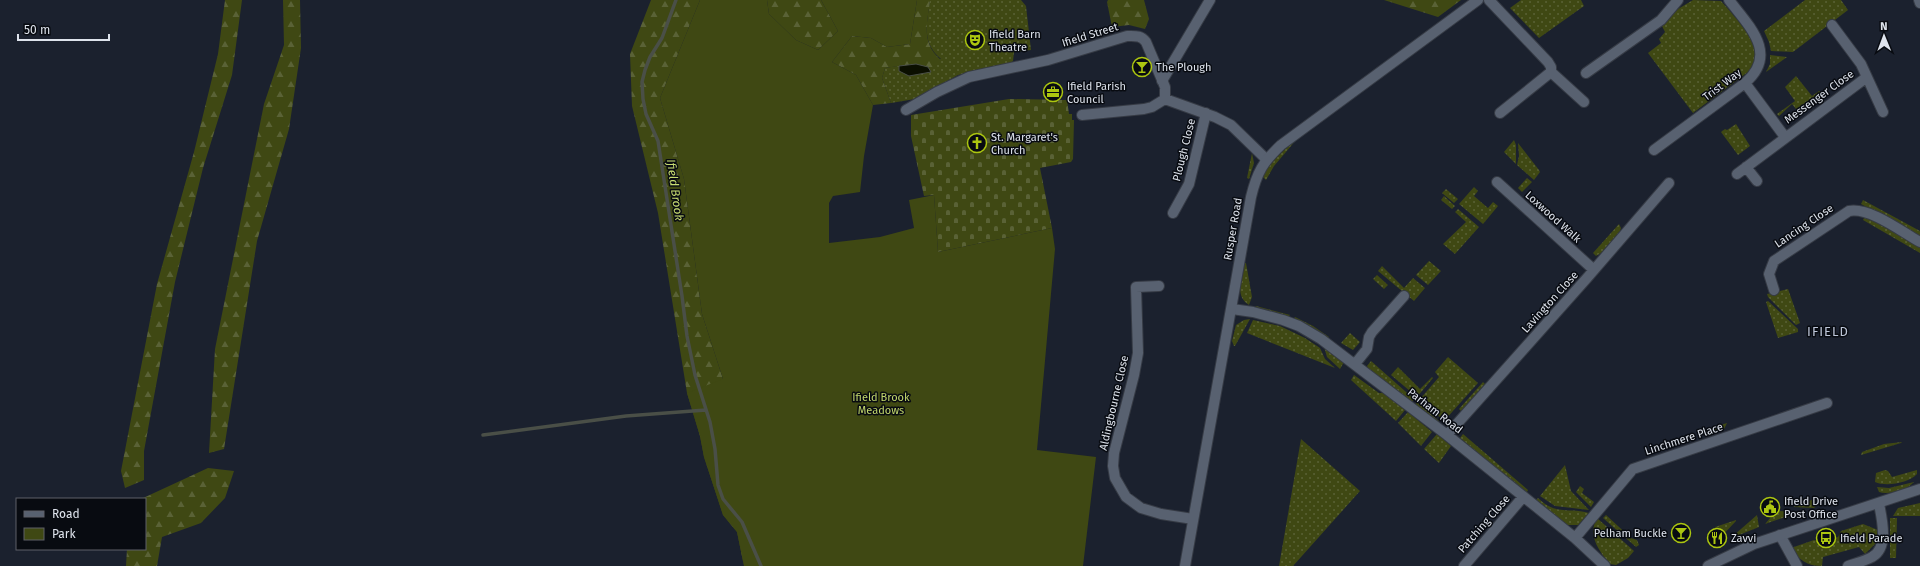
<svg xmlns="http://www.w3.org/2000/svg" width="1920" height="566" font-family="'Fira Sans',sans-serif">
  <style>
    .grass { fill: url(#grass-dots) }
    .forest { fill: url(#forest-firs) }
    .cemetery { fill: url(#cemetery-stones) }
    .park { fill: #3f4813 }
    .water { fill: #0b0f00; stroke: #4a4f47 }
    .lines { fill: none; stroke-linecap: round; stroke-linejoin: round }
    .stream { stroke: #4a4f47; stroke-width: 3.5 }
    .minor-casing { stroke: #363b45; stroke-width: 12 }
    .tertiary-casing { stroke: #363b45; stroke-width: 12 }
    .minor { stroke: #586170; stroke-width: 10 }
    .tertiary { stroke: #586170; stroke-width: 10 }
    .labels { text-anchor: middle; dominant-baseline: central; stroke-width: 3; stroke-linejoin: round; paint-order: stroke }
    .poi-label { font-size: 11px; fill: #dee3ec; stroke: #080b11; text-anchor: start }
    .street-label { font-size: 11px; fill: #dee3ec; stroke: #080b11 }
    .park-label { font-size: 11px; fill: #c1d66c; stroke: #080b11 }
    .water-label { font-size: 12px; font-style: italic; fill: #c7dc71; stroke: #080b11 }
    .quarter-label { font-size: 13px; letter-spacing: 1px; fill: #bdc6d8; stroke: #080b11 }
  </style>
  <defs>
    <pattern id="grass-dots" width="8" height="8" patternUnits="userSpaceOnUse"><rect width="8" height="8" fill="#3f4813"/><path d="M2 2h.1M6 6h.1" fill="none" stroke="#5a6236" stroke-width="1.8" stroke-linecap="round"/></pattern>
    <pattern id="forest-firs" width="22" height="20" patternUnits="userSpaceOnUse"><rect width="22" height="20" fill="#3f4813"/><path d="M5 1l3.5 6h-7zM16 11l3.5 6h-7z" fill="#5a6236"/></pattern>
    <pattern id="cemetery-stones" width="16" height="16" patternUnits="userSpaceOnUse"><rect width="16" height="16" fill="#3f4813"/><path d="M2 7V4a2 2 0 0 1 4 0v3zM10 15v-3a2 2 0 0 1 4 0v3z" fill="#5a6236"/></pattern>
  </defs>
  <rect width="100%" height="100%" fill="#1b212e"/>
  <path class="grass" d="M930,0H1021L1026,6L1031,50L1014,52L1013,61L1009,64L958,75L915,99L891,103L882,78L885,68L941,59C921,43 927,23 930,0Z
    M1521,0H1581L1584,6L1539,38L1510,8Z
    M1693,0L1721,1C1732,14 1756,38 1756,56C1755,63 1752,67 1748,72L1693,113L1648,53L1661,43L1659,39L1665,32L1662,26L1678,9Z
    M1805,0H1841L1848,10L1793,52L1771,51L1769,42L1764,31Z
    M1770,55L1787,57L1766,72L1770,64Z
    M1796,76L1812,96L1819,91L1821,92L1796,109L1792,104L1779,116L1777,114L1795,101L1785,87Z
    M1736,124L1750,146L1738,155L1721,132L1725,129L1727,130Z
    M1297,139L1274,166L1266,180L1262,176C1272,161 1283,150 1297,139Z
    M1514,140L1516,145V164L1504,152Z
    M1518,143L1539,170L1540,172L1534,180L1517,165L1519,156Z
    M1252,153L1254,163L1249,179L1247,178Z
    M1527,178L1532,182L1522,192L1518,188Z
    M1474,187L1478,191L1474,196L1488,208L1493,202L1498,206L1483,224L1459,204Z
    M1446,189L1458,199L1454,203L1442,193Z
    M1444,196L1455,206L1452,209L1441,200Z
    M1863,200L1920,231V236L1861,204Z
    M1458,209L1479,227L1455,254L1443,244L1466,222L1455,212Z
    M1865,216L1920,247V253L1863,220Z
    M1619,224L1621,228L1620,231L1601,253L1596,256L1593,253Z
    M1429,261L1441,271L1428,285L1416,275Z
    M1244,263H1246L1252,297L1249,305C1234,296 1242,277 1244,263Z
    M1382,266L1404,288L1413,278L1425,288L1414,301L1378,271Z
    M1377,275L1388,285L1384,289L1373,279Z
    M1788,289L1800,323L1796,325L1768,297L1767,294Z
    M1768,301L1798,329V332L1778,338L1766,302Z
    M1256,306L1290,315L1288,317L1255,308Z
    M1295,317L1313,326L1329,337L1327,339L1294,319Z
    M1250,319L1235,346H1234L1232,341L1236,325L1244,320Z
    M1253,320L1280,326L1305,338L1320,348L1325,359L1335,368L1247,333Z
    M1350,333L1360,342L1353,350L1341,343Z
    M1324,347L1344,362L1340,369L1327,357Z
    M1448,357L1478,383L1444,421L1420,399L1439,377L1435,372Z
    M1371,361L1414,399L1411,403L1369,370L1367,366Z
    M1398,367L1420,389L1432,377L1433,378L1417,397L1391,375Z
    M1354,375L1379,393H1384L1405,410L1396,421L1351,380Z
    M1483,382L1485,384L1461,411L1459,409Z
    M1417,402L1439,421L1436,423L1414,407Z
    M1408,412L1432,432L1421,446L1398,423Z
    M1729,419L1724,429L1713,433L1708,432V429L1727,423Z
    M1437,434L1451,446L1439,463L1424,449Z
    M1463,434L1528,490L1526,494L1460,438Z
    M1301,439L1360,491L1293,566H1279Z
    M1902,442L1901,443L1861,455L1862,452L1884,444Z
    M1565,465L1571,491L1589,510L1555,506L1540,496Z
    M1885,470L1888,471L1892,477L1917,470V474C1909,483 1886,487 1875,482L1876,473Z
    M1914,482C1907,490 1889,495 1879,492L1877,487L1889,488Z
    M1580,486L1584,489L1582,493L1594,502L1591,507L1576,492Z
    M1538,498C1556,516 1568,507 1589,513L1578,525H1567L1562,522L1535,501Z
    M1814,499L1816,506L1814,508L1793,507Z
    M1920,503V516H1893L1898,508Z
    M1776,511L1800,512L1765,524Z
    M1606,515L1631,538L1637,540L1639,545L1636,547L1603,518Z
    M1757,515L1759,527L1734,537L1733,536Z
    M1597,518L1634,551L1628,558L1616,565L1610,564C1599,551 1587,535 1597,518Z
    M1890,518H1897L1896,558H1890Z
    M1736,520V521L1719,539L1715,527Z
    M1863,524L1878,530L1876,543L1865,554L1859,547L1823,557L1822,566C1807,566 1799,560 1791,548L1814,540L1822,542L1838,537L1841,531Z"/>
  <path class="forest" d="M225,0H242L232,75L203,168L175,282L144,451V480L125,488L121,471L157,284L194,152L218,54Z
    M283,0H300L301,48L289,129L257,241L224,449L209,453L215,349L264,104L284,45Z
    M651,0H700L660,98L684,179L702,314L723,379L744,566L737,532L723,515L704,457L700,436L687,393L658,213L632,106L630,54Z
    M767,0H821L838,31L818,50L796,40L769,14Z
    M917,0H932L930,1C927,24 921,43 941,60L931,72L906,65L885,68L882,78L891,103L873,105L856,75L832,62L852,36L871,38L887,47L910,44Z
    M1108,0H1144L1149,19L1145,29L1129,25L1112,27L1107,2Z
    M1384,0H1461L1438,17Z
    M208,468L234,471L225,498L201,523L162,537L157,566H126L127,549H145V499H141Z"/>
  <path class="cemetery" d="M1009,99L1067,100L1069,114H1072V120H1074L1073,159L1071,162L1040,168L1052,228L938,252L934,195L924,196L911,136V115Z"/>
  <path class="park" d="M700,0H767L769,14L796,40L818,50L838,31L821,0H917L910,44L887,47L871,38L852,36L832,62L856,75L873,105L864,156L860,192L833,196L829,203V243L880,237L914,228L909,200L934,195L938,252L1052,228L1055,249L1037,450L1096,457L1083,566H744L737,532L723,515L704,457L700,436L687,393L723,379L702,314L684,179L660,98Z"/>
  <path class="water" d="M916,64L928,67L931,72L909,76L899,71V66Z"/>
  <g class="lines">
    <path class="stream" d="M676,0L662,38L650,57L645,70L642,82L643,99L646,114L658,141L682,296L687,336L695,375L710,422L715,449L718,485L723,499L742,522L761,566
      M483,435L626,416L706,410"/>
    <g class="minor-casing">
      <path id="minor" d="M1489,0L1548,62L1551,67V72L1584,102
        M1832,25L1861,64L1883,112
        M1586,73L1661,20L1678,0
        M1162,81L1210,0
        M1745,83L1785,137
        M906,110L937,92L969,77L1048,60L1127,36C1135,36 1141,35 1146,42L1165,87V99L1215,117L1231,125L1266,159
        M1500,113L1551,72
        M1082,115L1144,109L1152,107L1165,99
        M1654,150L1745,83C1779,54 1749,26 1729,0
        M1746,167L1757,181
        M1737,174L1867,77
        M1497,182L1594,270
        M1173,213L1189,184L1206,113
        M1159,286L1136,287L1138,353L1134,375L1114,453L1113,466L1115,478L1126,497L1141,508L1161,514L1193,519
        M1774,290L1769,274L1774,261L1849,211C1870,207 1902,232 1920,242
        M1232,309L1253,312L1283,320L1299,326L1321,339L1447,435L1575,538L1605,566
        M1355,364L1367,349L1369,337L1372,332L1404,296
        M1447,435L1587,278L1669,183
        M1780,535L1797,566
        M1575,538L1633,469L1827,403
        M1464,566L1523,497
        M1848,566C1856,563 1865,561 1872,557C1889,548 1882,519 1879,504"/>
    </g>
    <g class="tertiary-casing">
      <path id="tertiary" d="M1919,0L1920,3
        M1185,566L1251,197C1257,172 1263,162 1281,145L1478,0
        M1708,566L1754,544L1920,489"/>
    </g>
    <use href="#minor" class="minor"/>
    <use href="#tertiary" class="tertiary"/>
  </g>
  <defs>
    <g id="theatre-ring" transform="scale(1)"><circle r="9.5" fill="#080b11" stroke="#acc610" stroke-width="1.5"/><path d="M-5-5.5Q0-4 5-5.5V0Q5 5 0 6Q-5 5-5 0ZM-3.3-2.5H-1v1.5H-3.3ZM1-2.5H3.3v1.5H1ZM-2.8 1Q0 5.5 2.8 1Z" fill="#acc610"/></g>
    <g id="bar-ring" transform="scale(1)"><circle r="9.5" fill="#080b11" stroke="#acc610" stroke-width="1.5"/><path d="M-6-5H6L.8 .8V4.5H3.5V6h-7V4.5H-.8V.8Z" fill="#acc610"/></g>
    <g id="office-ring" transform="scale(1)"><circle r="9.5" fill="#080b11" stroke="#acc610" stroke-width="1.5"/><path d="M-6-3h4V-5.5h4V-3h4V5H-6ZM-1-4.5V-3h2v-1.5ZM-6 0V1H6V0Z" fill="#acc610"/></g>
    <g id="church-ring" transform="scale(1)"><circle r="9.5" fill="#080b11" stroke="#acc610" stroke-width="1.5"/><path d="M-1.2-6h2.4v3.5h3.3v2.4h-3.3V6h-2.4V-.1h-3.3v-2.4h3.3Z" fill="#acc610"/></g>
    <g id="civic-ring" transform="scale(1)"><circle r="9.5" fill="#080b11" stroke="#acc610" stroke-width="1.5"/><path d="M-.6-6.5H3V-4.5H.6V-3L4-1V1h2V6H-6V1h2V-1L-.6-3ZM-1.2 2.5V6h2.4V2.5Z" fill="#acc610"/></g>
    <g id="restaurant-ring" transform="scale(1)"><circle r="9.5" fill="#080b11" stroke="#acc610" stroke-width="1.5"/><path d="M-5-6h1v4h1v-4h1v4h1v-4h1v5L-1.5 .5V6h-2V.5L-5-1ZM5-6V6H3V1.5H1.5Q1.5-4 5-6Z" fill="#acc610"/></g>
    <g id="bus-ring" transform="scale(1)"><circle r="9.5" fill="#080b11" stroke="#acc610" stroke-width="1.5"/><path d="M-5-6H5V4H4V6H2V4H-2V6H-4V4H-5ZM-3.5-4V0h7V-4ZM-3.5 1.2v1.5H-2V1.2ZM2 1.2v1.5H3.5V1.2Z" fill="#acc610"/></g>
  </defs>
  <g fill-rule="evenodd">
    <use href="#theatre-ring" x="975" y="40"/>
    <use href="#bar-ring" x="1142" y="67"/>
    <use href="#office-ring" x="1053" y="92"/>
    <use href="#church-ring" x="977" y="143"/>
    <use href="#civic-ring" x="1770" y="507"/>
    <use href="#bar-ring" x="1681" y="533"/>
    <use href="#restaurant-ring" x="1717" y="538"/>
    <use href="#bus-ring" x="1826" y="538"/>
  </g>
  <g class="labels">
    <g class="poi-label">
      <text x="989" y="34">Ifield Barn<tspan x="989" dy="13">Theatre</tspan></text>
      <text x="1156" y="67">The Plough</text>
      <text x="1067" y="86">Ifield Parish<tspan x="1067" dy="13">Council</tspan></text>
      <text x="991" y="137">St. Margaret's<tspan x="991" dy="13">Church</tspan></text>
      <text x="1784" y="501">Ifield Drive<tspan x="1784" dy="13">Post Office</tspan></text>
      <text x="1667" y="533" text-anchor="end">Pelham Buckle</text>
      <text x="1731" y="538">Zavvi</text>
      <text x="1840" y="538">Ifield Parade</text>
    </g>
    <g class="street-label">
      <text transform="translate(1090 35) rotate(-17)">Ifield Street</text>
      <text transform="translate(1722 85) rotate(-37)">Trist Way</text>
      <text transform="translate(1819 97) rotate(-36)">Messenger Close</text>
      <text transform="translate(1184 150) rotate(-76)">Plough Close</text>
      <text transform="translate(1553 217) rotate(42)">Loxwood Walk</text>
      <text transform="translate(1804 226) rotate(-34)">Lancing Close</text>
      <text transform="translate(1233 229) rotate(-80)">Rusper Road</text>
      <text transform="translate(1550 302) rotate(-48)">Lavington Close</text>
      <text transform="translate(1114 403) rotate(-77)">Aldingbourne Close</text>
      <text transform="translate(1435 411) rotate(38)">Parham Road</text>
      <text transform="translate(1684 439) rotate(-18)">Linchmere Place</text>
      <text transform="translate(1484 524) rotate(-49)">Patching Close</text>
    </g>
    <g class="park-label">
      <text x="881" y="397">Ifield Brook<tspan x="881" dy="13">Meadows</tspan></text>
    </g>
    <g class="water-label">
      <text transform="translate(675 190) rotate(82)">Ifield Brook</text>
    </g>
    <g class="quarter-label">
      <text x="1828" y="331">IFIELD</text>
    </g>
  </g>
  <rect x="16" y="498" width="130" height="52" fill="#080b11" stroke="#5e6169"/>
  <rect x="24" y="511" width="20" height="6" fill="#586170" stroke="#5e6169"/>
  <text x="52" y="518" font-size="12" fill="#dee3ec">Road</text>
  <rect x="24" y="528" width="20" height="12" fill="#3f4813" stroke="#5e6169"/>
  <text x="52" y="538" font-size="12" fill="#dee3ec">Park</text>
  <g transform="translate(1884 36) rotate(359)" stroke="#080b11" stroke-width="3" paint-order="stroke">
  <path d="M0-3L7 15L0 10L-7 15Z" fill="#dee3ec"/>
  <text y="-6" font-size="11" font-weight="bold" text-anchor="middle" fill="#dee3ec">N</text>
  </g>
  <path d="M18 34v6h91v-6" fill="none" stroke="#dee3ec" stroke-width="2"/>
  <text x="24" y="34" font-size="12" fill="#dee3ec" stroke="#080b11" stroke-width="3" paint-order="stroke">50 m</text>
</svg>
